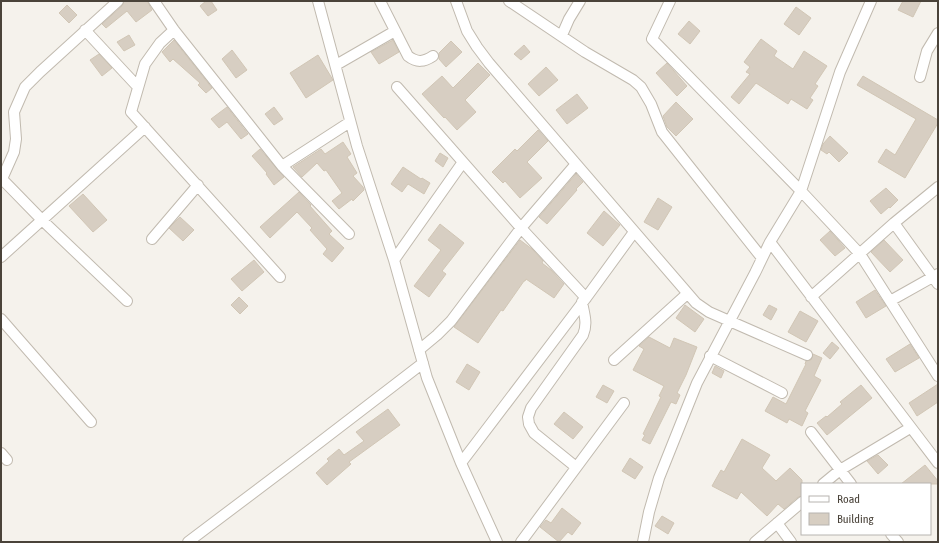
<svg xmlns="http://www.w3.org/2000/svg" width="939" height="543" font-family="'Asap Condensed',sans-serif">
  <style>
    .building { fill: #d7cec2; stroke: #d1c6b5 }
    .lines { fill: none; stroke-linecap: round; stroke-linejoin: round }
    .street-casing { stroke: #c1baaf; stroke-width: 12 }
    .street { stroke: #fff; stroke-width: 10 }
  </style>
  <rect width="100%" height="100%" fill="#f5f2ec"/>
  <path class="building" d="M124,1H147L152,10L136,22L127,11L106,28L102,24L122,6Z
    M206,1H211L217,10L208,16L200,6Z
    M903,1H921L913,17L898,10Z
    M67,5L77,15L69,23L59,13Z
    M796,7L811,18L799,35L784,24Z
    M689,21L700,31L690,44L678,34Z
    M129,35L135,45L124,51L117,42Z
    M761,39L777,51L774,56L793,69L804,51L827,66L815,84L818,86L810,98L813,100L807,109L791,99L788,104L756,83L739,104L731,97L750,74L746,72L750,67L744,62Z
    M174,40L212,88L206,93L198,85L200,83L173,59L170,62L162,52Z
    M393,40L399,52L379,64L371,52Z
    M451,41L462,52L446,67L439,59V53Z
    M524,45L530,52L521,60L514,54Z
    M232,50L247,70L236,78L222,59Z
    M99,54L112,68L102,76L90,60Z
    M318,55L333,80L306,98L290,73Z
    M478,63L490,75L465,100L476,112L457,130L445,117L444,118L422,94L442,76L453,88Z
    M667,63L687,86L677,96L656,73Z
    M546,67L558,80L539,96L528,84Z
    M863,76L938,120V123L905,178L878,162L886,149L895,155L916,119L857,85Z
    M577,94L588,108L567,124L556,110Z
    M676,102L693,119L676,136L667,127L663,116Z
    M227,107L248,134L241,139L227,122L219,128L211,119Z
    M274,107L283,119L274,125L265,114Z
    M538,130L548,141L527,162L542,178L520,198L505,181L503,183L492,172L515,149L517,151Z
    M830,136L848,153L839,162L829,152L827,154L821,150L823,144Z
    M343,142L351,154L347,157L357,173L353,176L363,187L364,190L353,201L352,199L339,209L332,201L342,193L326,170L324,171L317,163L302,177L293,167L321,149L325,154Z
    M260,149L284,177L274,185L266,174L267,173L252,156Z
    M440,153L448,158L443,167L435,161Z
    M403,167L421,179L422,178L430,183L424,194L408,184L402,192L391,184Z
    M576,174L583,182L576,189L577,190L547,224L539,217Z
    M886,188L898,200L890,208L889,207L881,214L870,201Z
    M299,192L311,205L310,206L332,231L329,234L344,248L332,262L323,254L327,249L310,230L312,228L297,212L270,238L260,227Z
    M83,194L107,220L93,232L69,206Z
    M658,198L672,207L658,230L644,222Z
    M604,211L620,225L603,246L587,233Z
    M180,217L194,230L183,241L169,228Z
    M440,224L464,243L442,271L446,274L429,297L414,286L441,250L428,240Z
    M830,231L845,248L835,256L820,240Z
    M520,240L532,249L543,261L542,263L551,270L564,284L554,298L526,279L525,281H524L503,311L501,310L478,343L454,327Z
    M884,240L903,260L890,272L871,252Z
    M254,260L264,272L242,291L231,279Z
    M875,290L886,306L866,318L856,302Z
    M239,297L248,306L240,314L231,305Z
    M685,305L704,319L695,332L676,318Z
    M769,305L777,309L771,320L763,315Z
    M800,311L818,321L806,342L788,332Z
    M649,337L670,348L674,338L697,347L686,375L677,393L680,395L676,404L671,402L650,444L642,440L645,435L643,434L661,397L659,396L664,386L633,370L644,349L639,346Z
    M832,342L839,348L830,359L823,353Z
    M910,344L919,358L895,372L886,359Z
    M813,354L822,358L814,376L821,380L805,411L808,413L802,426L789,419L787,423L765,411L773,397L786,404L806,364H805L806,361L811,360Z
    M467,364L480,372L469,390L456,382Z
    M715,366L724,371L721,378L712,373Z
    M938,384V402L917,416L909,403Z
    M603,385L614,391L607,403L596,397Z
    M861,385L872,398L827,435L817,423L826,416L827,417L842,404L840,402Z
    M388,409L400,425L349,462L351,464L327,485L316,473L329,461L327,459L339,449L344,455L364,441L356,432Z
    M564,412L583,427L573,439L554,424Z
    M742,439L770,455L762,468L776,481L790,468L802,480V496L798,497L784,509L778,504L767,516L741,492L737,499L712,486L721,470L724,472Z
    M878,455L888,465L878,474L867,461Z
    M630,458L643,467L635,479L622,471Z
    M925,465L938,481V484H901Z
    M562,508L581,523L572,535L568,532L559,542L540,527L546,520L551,523Z
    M662,516L674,523L668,534L655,526Z"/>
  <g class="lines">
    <g class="street-casing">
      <path id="street" d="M154,1L174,30L282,166L349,234
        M318,1L357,146L394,260L427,378L461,463L497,542
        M380,1L408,56C417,63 424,62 433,56
        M456,1L467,31L477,47L489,63L696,303L709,312L807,355
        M509,1L585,52L633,80L641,87L651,104L662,132L762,258
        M670,1L652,39L801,191L860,254L938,376
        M85,30L138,87
        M174,30L160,43L145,64L131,112L280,277
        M562,35L569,19L580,1
        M336,65L395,31
        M920,77L927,51L938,33
        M397,87L521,228L586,298
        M282,166L350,122
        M1,178L42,220L127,301
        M2,179L14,152L16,139L14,112L25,87L40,72L118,1
        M894,223L938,284
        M152,239L198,185
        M770,242L938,463
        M1,257L145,127
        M394,260L463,162
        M811,297L894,223L938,187
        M890,301L938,274
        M1,319L91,422
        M419,350L437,335L451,321L521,228L576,164
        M710,356L782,393
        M614,360L687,294
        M811,432L851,484
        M1,453L7,460
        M461,463L586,298L634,232
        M576,467L534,433L529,424L528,417L531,408L583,335C588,323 584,314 582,302
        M823,484L840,470L910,428
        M777,523L791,542
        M891,534L898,542
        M188,542L298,459L423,363
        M521,542L624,403
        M643,542L649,512L659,478L697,383L755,273L770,242L801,191L840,72L871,1
        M755,542L802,502"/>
    </g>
    <use href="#street" class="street"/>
  </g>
  <rect width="939" height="543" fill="none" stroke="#4a433a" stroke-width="4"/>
  <rect x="801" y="483" width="130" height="52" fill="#ffffff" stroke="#b7b4b0"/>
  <rect x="809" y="496" width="20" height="6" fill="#ffffff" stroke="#b7b4b0"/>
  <text x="837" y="503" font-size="12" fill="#4a433a">Road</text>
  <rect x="809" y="513" width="20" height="12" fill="#d7cec2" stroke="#b7b4b0"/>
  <text x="837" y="523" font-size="12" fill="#4a433a">Building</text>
</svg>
